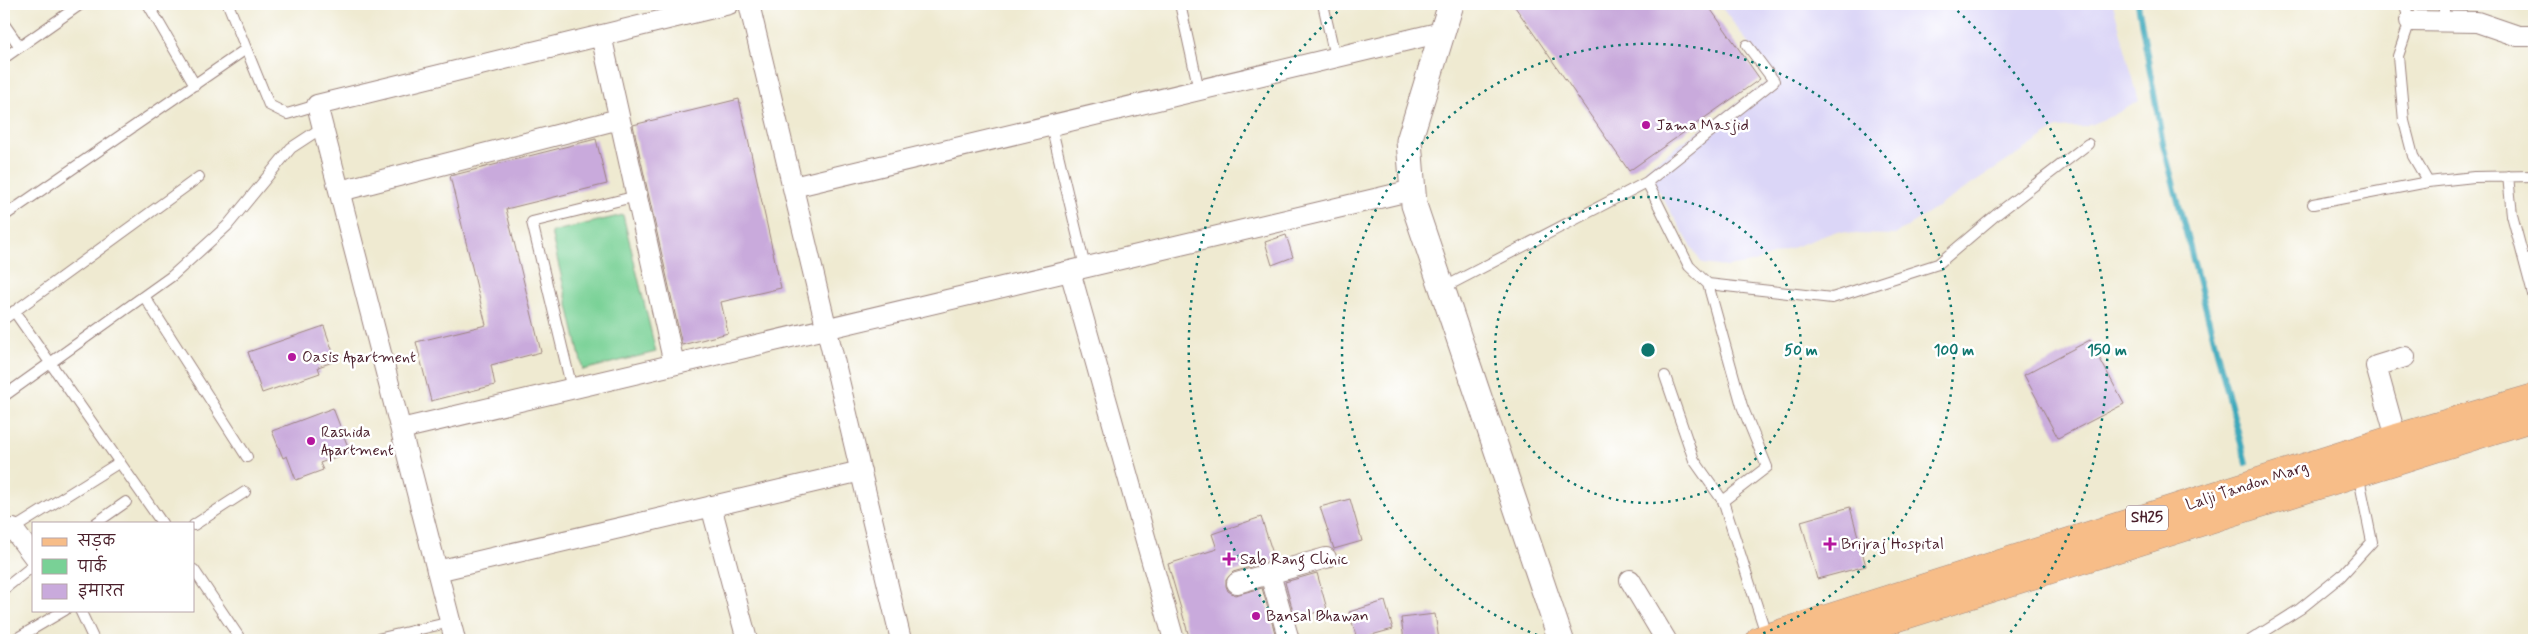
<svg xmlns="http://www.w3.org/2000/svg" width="2538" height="644" font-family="Mynerve,'Playpen Sans Deva',sans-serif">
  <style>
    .built { fill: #dbd6f7 }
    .green { fill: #79d196; stroke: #627860 }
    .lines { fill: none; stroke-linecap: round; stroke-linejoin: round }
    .stream { stroke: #3ca9bb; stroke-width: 6 }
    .building { fill: #c9aadc }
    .service-casing { stroke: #9c847e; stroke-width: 12 }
    .minor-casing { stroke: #9c847e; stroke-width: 22 }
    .tertiary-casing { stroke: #9c847e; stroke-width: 27 }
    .primary-casing { stroke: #9c847e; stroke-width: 29 }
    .service { stroke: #fff; stroke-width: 10 }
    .minor { stroke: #fff; stroke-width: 20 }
    .tertiary { stroke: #fff; stroke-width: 25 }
    .primary { stroke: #f7bd88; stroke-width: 28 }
    .ring { fill: none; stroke: #0f766e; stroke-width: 2.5; stroke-dasharray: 2.5 5 }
    .poi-dot { fill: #b5179e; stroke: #fff; stroke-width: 2 }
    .labels { text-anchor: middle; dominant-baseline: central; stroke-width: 5; stroke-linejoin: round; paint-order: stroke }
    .shield { fill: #fff; stroke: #80626b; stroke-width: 1 }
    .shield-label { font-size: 15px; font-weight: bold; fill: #4a1f2b }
    .poi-label { font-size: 16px; fill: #4a1f2b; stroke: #fff; text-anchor: start }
    .street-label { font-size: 16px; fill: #4a1f2b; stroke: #fff }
    .centre { fill: #0f766e; stroke: #fff; stroke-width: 2.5 }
    .ring-label { font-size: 15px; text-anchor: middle; font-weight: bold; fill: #0f766e; stroke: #fff; stroke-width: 5; stroke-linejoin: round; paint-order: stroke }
  </style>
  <rect width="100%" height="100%" fill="#fff"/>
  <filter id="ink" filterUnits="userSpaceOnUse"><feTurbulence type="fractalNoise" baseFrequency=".02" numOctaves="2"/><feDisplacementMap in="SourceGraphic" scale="10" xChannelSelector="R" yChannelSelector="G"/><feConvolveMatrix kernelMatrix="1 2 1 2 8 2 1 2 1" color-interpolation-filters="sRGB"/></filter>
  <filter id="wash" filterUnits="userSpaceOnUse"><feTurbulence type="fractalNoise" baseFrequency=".0096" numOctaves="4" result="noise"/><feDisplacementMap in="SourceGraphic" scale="20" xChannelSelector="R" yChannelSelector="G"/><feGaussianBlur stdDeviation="1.12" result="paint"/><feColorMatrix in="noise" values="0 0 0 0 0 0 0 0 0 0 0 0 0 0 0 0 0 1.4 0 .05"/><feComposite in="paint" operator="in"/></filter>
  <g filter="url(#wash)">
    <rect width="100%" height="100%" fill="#efead1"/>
    <path class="built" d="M1719,4H2113L2139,101L2112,116L2084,127L2057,128L1895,235L1857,234L1837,231L1751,263L1727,267L1702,264L1645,169L1774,77Z"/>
    <path class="green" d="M623,215L656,352L583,370L551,232Z"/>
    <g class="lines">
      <path class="stream" d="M2138,4L2163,144L2246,463"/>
    </g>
    <g id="blocks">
      <path class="building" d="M1513,4H1707L1760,79L1629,171Z
        M739,99L781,288L721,302L728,333L682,345L633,125Z
        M596,139L607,184L506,209L541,352L491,365L495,385L431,401L416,342L486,325L450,176Z
        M1286,235L1293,257L1272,265L1265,242Z
        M324,326L336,361L318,367L320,373L262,393L248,352Z
        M2090,340L2124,404L2058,438L2024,375Z
        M333,408L350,452L320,463L323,470L296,480L287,456L283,458L272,431Z
        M1350,499L1362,541L1334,549L1320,507Z
        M1850,507L1866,566L1817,579L1801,521Z
        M1261,517L1275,560L1233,572L1226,580V586L1228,591L1235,595L1262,588L1277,640H1190L1168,564L1217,549L1212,534Z
        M1317,573L1327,609L1295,619L1285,582Z
        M1385,601L1393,629L1357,639L1349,612Z
        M1435,614L1439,640H1404L1401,618Z"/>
    </g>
  </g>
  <g filter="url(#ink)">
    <use href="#blocks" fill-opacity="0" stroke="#9c847e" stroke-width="1"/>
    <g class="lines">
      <g class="service-casing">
        <path id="service" d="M148,4L195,85
          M228,4L269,105L287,114L317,105
          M1180,4L1199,90
          M1323,4L1335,57
          M2404,4L2410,21L2398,56L2404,121L2413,156L2428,182L2474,177L2534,176
          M2444,4V21
          M4,24L20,47
          M4,58L81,4
          M1051,125L1085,267
          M2508,176L2512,215L2534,298
          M1647,182L1774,81L1747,45
          M2313,204L2428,182
          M4,216L246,49
          M2525,261L2534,256
          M1708,284L1742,406L1767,467L1723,501
          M1443,288L1647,182L1689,266L1708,284L1832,298L1938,264L1997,214L2088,144
          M144,296L247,457
          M14,311L162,523
          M4,319L199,177
          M1665,376L1694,460L1723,501L1767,637
          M572,389L532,222L637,196
          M4,396L172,276L227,226L291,148L323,127
          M96,523L126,502
          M194,525L245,492
          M13,529L120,462
          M194,570L241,640
          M4,589L34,565
          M80,610L94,640
          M14,640L65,610
          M373,640L451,622
          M2251,640L2300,609L2341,576L2372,542L2358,473"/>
      </g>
      <g class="minor-casing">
        <path id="minor" d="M749,4L901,640
          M2410,21L2477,22L2518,36H2534
          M601,35L674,364
          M793,187L1442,32
          M340,191L619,119
          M1070,271L1174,640
          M401,429L1413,190
          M2400,452L2376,366L2405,357
          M711,506L747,640
          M13,529L34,557
          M437,571L861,471
          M1270,574L1289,640
          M1630,580L1666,640
          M1237,583L1326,558
          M455,640L317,105L729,4"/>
      </g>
      <g class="tertiary-casing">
        <path id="tertiary" d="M1451,4L1409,141L1414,205L1561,640"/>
      </g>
      <g class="primary-casing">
        <path id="primary" d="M1760,640L2397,438L2534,398
          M1826,640L2528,419"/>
      </g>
      <use href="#service" class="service"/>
      <use href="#minor" class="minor"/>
      <use href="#tertiary" class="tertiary"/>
      <use href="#primary" class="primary"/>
    </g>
  </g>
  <g class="ring">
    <circle cx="1648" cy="350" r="153"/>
    <path d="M1551 640A306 306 0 1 1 1745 640"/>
    <path d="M1291 639A459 459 0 0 1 1344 6M1952 6A459 459 0 0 1 2005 639"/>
  </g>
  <g class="poi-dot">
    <circle cx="1646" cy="125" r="5"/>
    <circle cx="292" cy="357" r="5"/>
    <circle cx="311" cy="441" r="5"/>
    <path d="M1827.5 536.5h5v5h5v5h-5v5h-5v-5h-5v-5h5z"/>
    <path d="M1226.5 551.5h5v5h5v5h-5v5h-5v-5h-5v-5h5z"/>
    <circle cx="1256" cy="616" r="5"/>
  </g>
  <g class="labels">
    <rect class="shield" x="2126" y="505.5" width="42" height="25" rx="4"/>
    <g class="shield-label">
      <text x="2147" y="518">SH25</text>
    </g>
    <g class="poi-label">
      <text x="1656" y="125">Jama Masjid</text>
      <text x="302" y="357">Oasis Apartment</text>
      <text x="321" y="432">Rashida<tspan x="321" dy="18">Apartment</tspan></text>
      <text x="1841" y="544">Brijraj Hospital</text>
      <text x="1240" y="559">Sab Rang Clinic</text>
      <text x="1266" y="616">Bansal Bhawan</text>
    </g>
    <g class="street-label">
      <text transform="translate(2247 486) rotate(-18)">Lalji Tandon Marg</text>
    </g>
  </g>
  <circle cx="1648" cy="350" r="8" class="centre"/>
  <g class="ring-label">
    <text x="1801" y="355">50 m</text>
    <text x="1954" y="355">100 m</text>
    <text x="2107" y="355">150 m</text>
  </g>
  <rect width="2538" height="644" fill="none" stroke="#fff" stroke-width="20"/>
  <rect x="32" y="522" width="162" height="90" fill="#ffffff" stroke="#b7a5aa"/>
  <rect x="42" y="538" width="25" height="8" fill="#f7bd88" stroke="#b7a5aa"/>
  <text x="78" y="546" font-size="15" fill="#4a1f2b">सड़क</text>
  <rect x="42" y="559" width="25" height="15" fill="#79d196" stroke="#b7a5aa"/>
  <text x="78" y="572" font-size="15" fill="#4a1f2b">पार्क</text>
  <rect x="42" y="584" width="25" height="15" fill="#c9aadc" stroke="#b7a5aa"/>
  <text x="78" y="596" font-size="15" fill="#4a1f2b">इमारत</text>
</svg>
